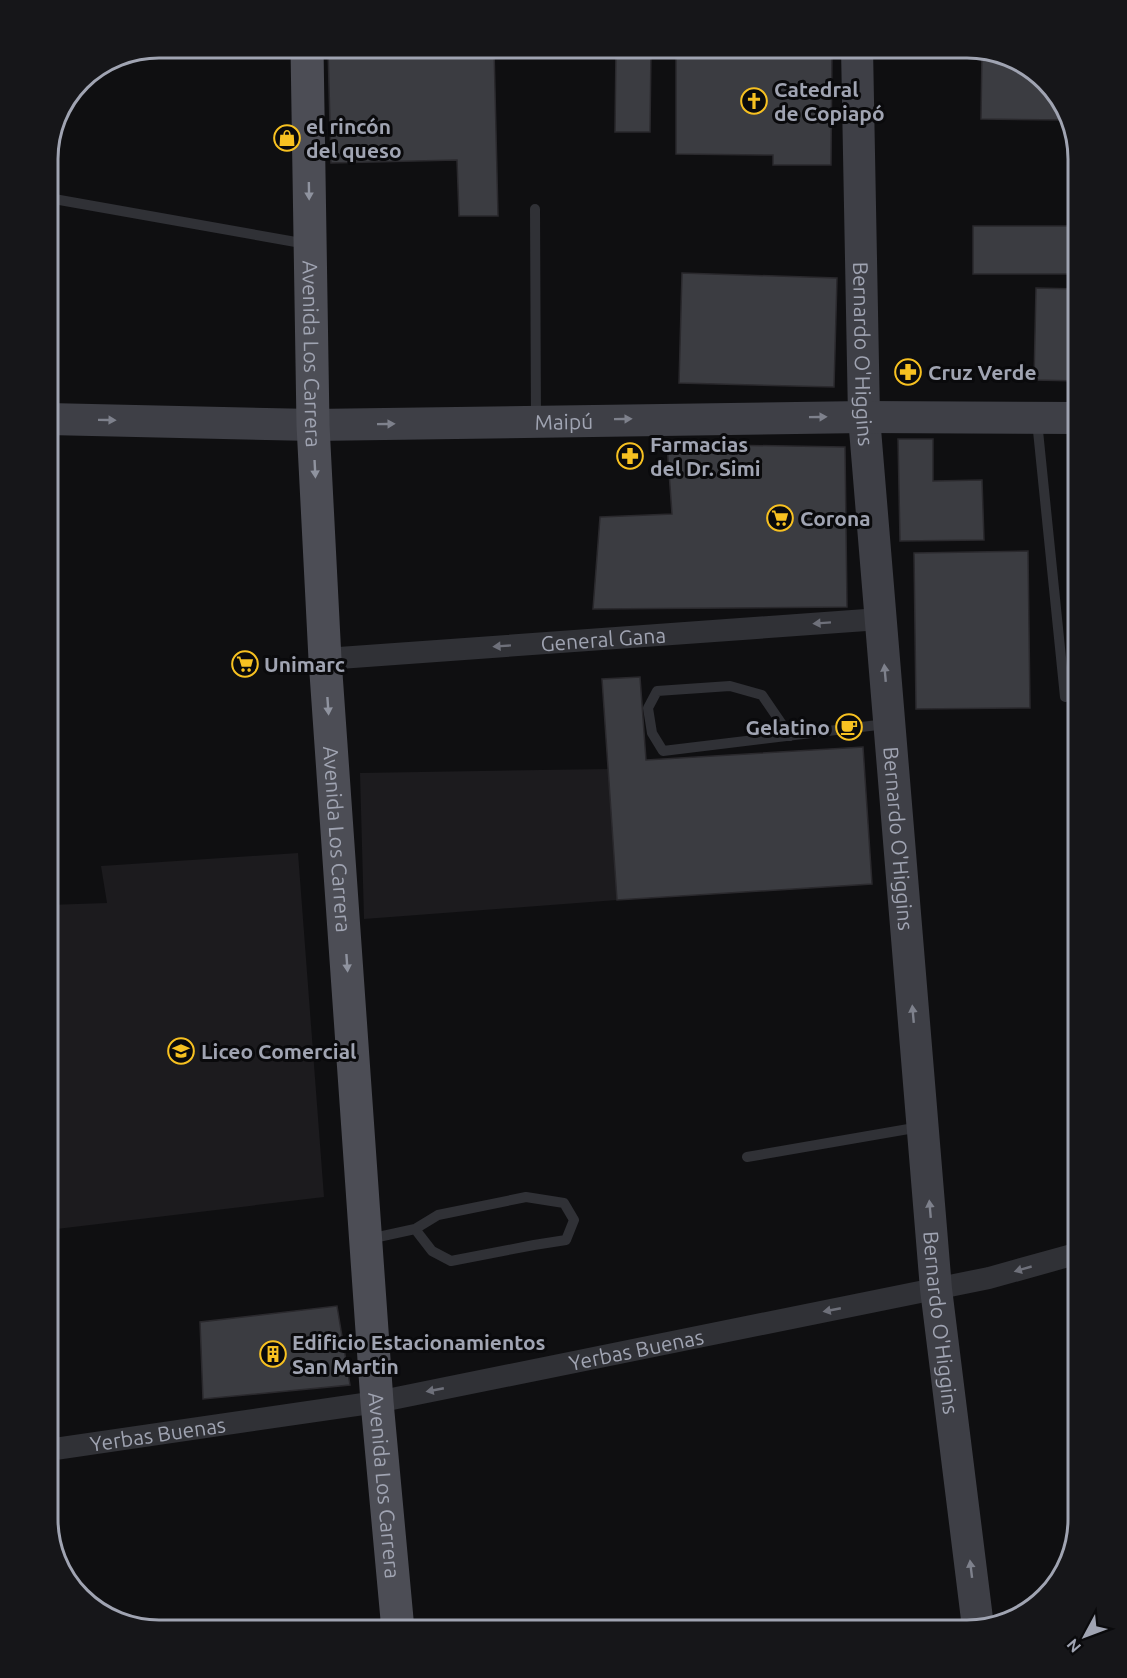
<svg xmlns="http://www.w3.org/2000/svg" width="1127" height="1678" font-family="Ubuntu,sans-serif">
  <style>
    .built { fill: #1c1b1e }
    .building { fill: #3b3c41; stroke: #2a292d; stroke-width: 1.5 }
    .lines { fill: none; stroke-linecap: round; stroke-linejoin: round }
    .lane { stroke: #303136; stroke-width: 10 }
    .street { stroke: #303136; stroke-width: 22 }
    .secondary { stroke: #3e3f46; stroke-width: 32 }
    .primary { stroke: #4c4d55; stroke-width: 33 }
    .oneway { fill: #8f939f }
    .oneway2 { fill: #7e818c }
    .oneway3 { fill: #6e707a }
    .labels { text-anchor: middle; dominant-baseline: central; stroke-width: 6; stroke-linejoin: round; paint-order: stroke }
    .poi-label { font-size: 21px; font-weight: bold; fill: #a0a4b2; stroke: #0a0a0c; text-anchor: start }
    .street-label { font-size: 21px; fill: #a0a4b2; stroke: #0a0a0c }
    .rim { fill: none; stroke: #a0a4b2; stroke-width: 3 }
  </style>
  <rect width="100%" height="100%" fill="#0f0f11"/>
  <path class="built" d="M608,769L617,900L364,919L360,773Z
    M298,853L324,1197L48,1230V905L107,903L101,866Z"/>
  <path class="building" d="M328,48H494L498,216H459L457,160L331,163Z
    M616,48H651L650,132H615Z
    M676,48H832L831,165H773V155L676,154Z
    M982,51L1029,67L1064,104L1068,120L981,119Z
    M973,226H1079V274H973Z
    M682,273L837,278L834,387L679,383Z
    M1036,288L1079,289V381L1034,380Z
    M898,439H933V481L982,480L984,540L900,541Z
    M667,444L845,447L847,607L593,609L600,517L672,514Z
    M1028,551L1030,708L916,709L914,553Z
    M640,677L646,760L863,747L872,884L617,900L602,679Z
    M337,1306L350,1385L203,1399L200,1322Z"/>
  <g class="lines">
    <path class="lane" d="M54,199L307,244
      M535,209L536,420
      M1037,421L1065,697
      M790,736L762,695L730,686L657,691L648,708L652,733L663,751L886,724
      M747,1157L920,1127
      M369,1239L415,1229L438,1215L526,1197L564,1203L574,1220L566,1240L534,1245L451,1261L432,1251L415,1229"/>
    <g class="street">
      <path id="s1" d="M325,659L880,619"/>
      <path id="s2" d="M48,1450L377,1402L989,1278L1079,1253"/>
    </g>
    <g class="secondary">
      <path id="s3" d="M857,48L864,417L936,1289L978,1627"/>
      <path id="s4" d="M48,419L313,425L864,417L1079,418"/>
    </g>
    <path class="primary" id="s5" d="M307,48L313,425L325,659L377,1402L398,1630"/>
  </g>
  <defs><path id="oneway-solid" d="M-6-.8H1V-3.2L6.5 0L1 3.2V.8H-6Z" transform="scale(1.5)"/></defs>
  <g class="oneway">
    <use href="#oneway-solid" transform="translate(309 191) rotate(89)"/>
    <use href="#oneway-solid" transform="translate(315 469) rotate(87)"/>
    <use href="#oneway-solid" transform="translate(328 706) rotate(86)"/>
    <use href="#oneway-solid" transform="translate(347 963) rotate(86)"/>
  </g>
  <g class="oneway2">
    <use href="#oneway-solid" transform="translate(818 417) rotate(-1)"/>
    <use href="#oneway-solid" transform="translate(623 419) rotate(-1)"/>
    <use href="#oneway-solid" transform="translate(107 420) rotate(1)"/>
    <use href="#oneway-solid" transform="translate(386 424) rotate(-1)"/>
    <use href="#oneway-solid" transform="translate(885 673) rotate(-95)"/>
    <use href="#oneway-solid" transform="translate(913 1014) rotate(-95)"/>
    <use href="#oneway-solid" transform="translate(930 1209) rotate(-95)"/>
    <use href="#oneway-solid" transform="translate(971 1569) rotate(-97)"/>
  </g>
  <g class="oneway3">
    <use href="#oneway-solid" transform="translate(822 623) rotate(176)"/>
    <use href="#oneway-solid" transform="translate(502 646) rotate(176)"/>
    <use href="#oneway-solid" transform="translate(1023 1269) rotate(164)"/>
    <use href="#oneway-solid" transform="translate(832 1310) rotate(169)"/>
    <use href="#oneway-solid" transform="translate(435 1390) rotate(169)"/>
  </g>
  <defs>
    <g id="church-ring" transform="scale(1.35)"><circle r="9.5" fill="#0a0a0c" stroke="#f7c121" stroke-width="1.5"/><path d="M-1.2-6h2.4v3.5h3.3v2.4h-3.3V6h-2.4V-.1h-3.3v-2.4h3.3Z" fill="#f7c121"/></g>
    <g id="shop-ring" transform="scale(1.35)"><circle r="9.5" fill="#0a0a0c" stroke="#f7c121" stroke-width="1.5"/><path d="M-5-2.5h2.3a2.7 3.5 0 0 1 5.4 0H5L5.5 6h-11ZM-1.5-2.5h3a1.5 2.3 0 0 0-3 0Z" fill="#f7c121"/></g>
    <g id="pharmacy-ring" transform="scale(1.35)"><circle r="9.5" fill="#0a0a0c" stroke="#f7c121" stroke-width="1.5"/><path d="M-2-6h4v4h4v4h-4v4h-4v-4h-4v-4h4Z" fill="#f7c121"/></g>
    <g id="supermarket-ring" transform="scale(1.35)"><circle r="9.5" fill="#0a0a0c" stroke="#f7c121" stroke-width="1.5"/><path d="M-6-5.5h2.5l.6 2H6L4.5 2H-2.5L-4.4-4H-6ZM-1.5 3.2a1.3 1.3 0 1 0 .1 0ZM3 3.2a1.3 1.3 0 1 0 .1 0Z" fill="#f7c121"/></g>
    <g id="cafe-ring" transform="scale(1.35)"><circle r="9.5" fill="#0a0a0c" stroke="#f7c121" stroke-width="1.5"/><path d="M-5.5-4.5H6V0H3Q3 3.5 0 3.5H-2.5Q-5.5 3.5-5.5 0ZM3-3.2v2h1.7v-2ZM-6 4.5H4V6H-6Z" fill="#f7c121"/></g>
    <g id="school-ring" transform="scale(1.35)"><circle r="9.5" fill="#0a0a0c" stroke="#f7c121" stroke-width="1.5"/><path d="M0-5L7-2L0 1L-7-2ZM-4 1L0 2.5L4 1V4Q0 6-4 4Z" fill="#f7c121"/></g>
    <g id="building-ring" transform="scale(1.35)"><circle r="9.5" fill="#0a0a0c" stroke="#f7c121" stroke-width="1.5"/><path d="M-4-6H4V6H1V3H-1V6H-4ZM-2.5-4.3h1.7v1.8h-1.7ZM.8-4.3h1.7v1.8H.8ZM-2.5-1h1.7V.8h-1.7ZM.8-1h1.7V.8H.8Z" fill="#f7c121"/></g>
  </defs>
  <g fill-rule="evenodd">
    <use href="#church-ring" x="754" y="101"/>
    <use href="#shop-ring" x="287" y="138"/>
    <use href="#pharmacy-ring" x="908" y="372"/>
    <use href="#pharmacy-ring" x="630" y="456"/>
    <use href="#supermarket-ring" x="780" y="518"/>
    <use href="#supermarket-ring" x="245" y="664"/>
    <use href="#cafe-ring" x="849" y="727"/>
    <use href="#school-ring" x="181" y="1051"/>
    <use href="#building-ring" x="273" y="1354"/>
  </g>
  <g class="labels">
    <g class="poi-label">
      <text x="774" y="89">Catedral<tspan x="774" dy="24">de Copiapó</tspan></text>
      <text x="306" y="126">el rincón<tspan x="306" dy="24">del queso</tspan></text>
      <text x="928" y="372">Cruz Verde</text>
      <text x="650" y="444">Farmacias<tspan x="650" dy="24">del Dr. Simi</tspan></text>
      <text x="800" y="518">Corona</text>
      <text x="264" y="664">Unimarc</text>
      <text x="830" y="727" text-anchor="end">Gelatino</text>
      <text x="201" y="1051">Liceo Comercial</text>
      <text x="292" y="1342">Edificio Estacionamientos<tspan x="292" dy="24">San Martin</tspan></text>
    </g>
    <g class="street-label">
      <text stroke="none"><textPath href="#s5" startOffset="306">Avenida Los Carrera</textPath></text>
      <text stroke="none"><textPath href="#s3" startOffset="306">Bernardo O'Higgins</textPath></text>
      <text stroke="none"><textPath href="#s4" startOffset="516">Maipú</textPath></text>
      <text stroke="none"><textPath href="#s1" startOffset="279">General Gana</textPath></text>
      <text stroke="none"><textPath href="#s3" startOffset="792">Bernardo O'Higgins</textPath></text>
      <text stroke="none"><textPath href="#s5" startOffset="792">Avenida Los Carrera</textPath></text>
      <text stroke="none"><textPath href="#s3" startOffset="1278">Bernardo O'Higgins</textPath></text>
      <text stroke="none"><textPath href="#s2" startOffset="597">Yerbas Buenas</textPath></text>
      <text stroke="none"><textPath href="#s2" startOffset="111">Yerbas Buenas</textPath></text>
      <text stroke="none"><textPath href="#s5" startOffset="1440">Avenida Los Carrera</textPath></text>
    </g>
  </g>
  <path d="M0 0H1127V1678H0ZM159 58H967A101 101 0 0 1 1068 159V1519A101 101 0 0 1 967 1620H159A101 101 0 0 1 58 1519V159A101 101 0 0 1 159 58Z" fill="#161619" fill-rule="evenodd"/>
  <path class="rim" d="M159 58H967A101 101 0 0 1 1068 159V1519A101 101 0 0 1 967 1620H159A101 101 0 0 1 58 1519V159A101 101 0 0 1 159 58Z"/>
  <g transform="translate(1085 1636) rotate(229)" stroke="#0a0a0c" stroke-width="4.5" paint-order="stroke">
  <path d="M0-4.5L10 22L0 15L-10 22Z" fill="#a0a4b2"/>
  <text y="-9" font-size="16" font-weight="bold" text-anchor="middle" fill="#a0a4b2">N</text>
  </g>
</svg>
